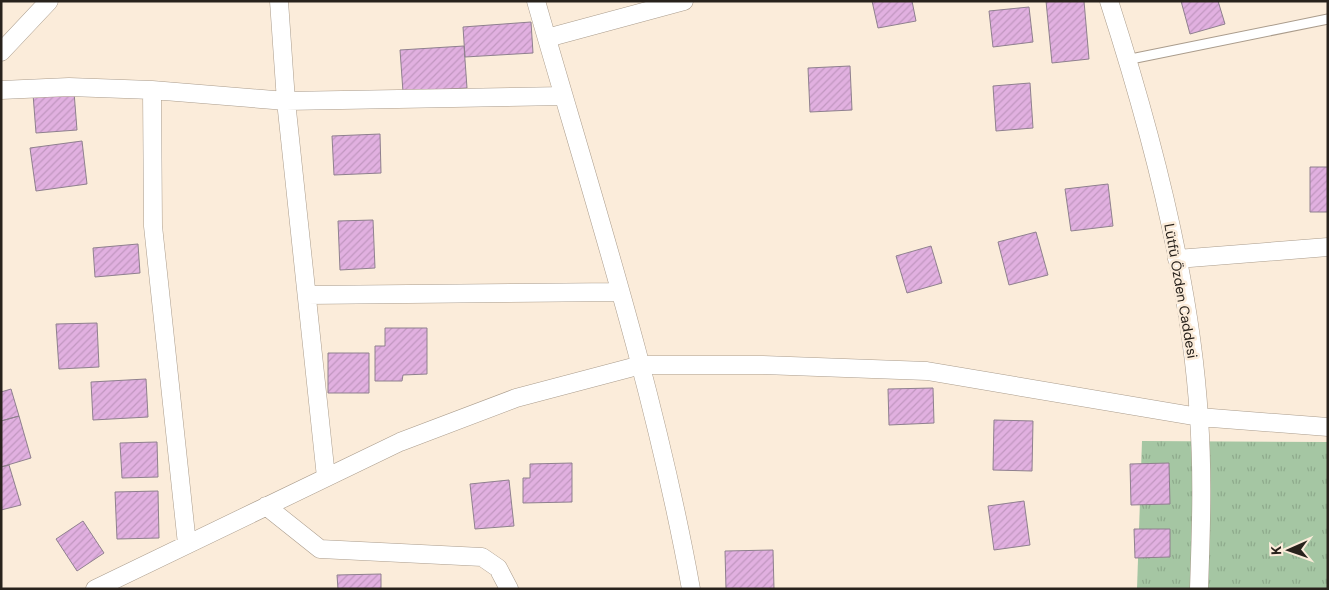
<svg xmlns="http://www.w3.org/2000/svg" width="1329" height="590" font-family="'DM Sans',sans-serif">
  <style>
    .grass { fill: url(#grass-tufts) }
    .building { fill: url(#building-hatch); stroke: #8f808e }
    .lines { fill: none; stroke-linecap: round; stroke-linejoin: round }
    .service-casing { stroke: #aa9c8c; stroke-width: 11 }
    .minor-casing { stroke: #aa9c8c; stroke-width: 19 }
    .service { stroke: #fff; stroke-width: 9 }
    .minor { stroke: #fff; stroke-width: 18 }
    .labels { text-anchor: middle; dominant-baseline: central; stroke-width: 5; stroke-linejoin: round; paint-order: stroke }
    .street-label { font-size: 14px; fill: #28221c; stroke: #fbecda }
  </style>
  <defs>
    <pattern id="grass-tufts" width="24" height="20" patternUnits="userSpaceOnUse" patternTransform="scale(1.25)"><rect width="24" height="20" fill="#a5c6a3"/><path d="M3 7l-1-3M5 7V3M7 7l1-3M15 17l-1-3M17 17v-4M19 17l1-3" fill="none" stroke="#8eaa8c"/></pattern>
    <pattern id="building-hatch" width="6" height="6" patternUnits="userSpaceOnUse" patternTransform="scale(1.25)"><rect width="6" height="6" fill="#e1b0e0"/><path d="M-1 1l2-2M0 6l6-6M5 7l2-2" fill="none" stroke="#c197c0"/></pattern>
  </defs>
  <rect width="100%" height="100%" fill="#fbecda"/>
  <path class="grass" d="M1142,441L1328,442V589H1137Z"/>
  <path class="building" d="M872,1H912L916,21L878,28Z
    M1046,1H1084L1089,59L1052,63Z
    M1181,1H1218L1225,24L1190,34Z
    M1029,7L1033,42L993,47L989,11Z
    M531,22L533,53L465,57L463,27Z
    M464,46L467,88L403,92L400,50Z
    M850,66L852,110L810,112L808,68Z
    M1030,83L1033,128L996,131L993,86Z
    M74,92L77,130L36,133L33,94Z
    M380,134L381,173L334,175L332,136Z
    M82,141L87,184L36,191L30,148Z
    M1310,167H1328V212H1310Z
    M1108,184L1113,226L1071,231L1065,189Z
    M373,220L375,268L340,270L338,221Z
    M1036,232L1048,275L1009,285L998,242Z
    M138,244L140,273L95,277L93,248Z
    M931,246L942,283L907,293L896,256Z
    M97,323L99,367L59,369L56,324Z
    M385,328H427V374L403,375L402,381H375V346H385Z
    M328,353H369V393H328Z
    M146,379L148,417L93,420L91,382Z
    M933,388L934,423L889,425L888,389Z
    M11,389L19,416L1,421V392Z
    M19,416L31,458L1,467V421Z
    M994,420L1033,421L1032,471L993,470Z
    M157,442L158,477L122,478L120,443Z
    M572,463V502L523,503V478H530V464Z
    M1169,463L1170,504L1131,505L1130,464Z
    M9,465L21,505L1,510V467Z
    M509,480L514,526L475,529L470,484Z
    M158,491L159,538L117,539L115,492Z
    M1024,501L1030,545L994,550L988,506Z
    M83,521L104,553L77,571L56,539Z
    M1134,529H1170V557L1135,558Z
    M773,550L774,589H726L725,551Z
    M381,574V589H338L337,575Z"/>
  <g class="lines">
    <g class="service-casing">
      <path id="service" d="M1126,60L1328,19"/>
    </g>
    <g class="minor-casing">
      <path id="minor" d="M279,1L286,101L326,477
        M536,1C592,196 655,389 691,589
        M1109,1C1151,131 1191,282 1199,418C1203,475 1201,532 1199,589
        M547,38L684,1
        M1,52L49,1
        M1,90L69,87L152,90L286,101L564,96
        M152,90L153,226L187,544
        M1177,259L1328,247
        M307,295L620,292
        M266,506L320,549L482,557L498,568L509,589
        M95,589L400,442L516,398L641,365H763L927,371L1199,417L1328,427"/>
    </g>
    <use href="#service" class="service"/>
    <use href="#minor" class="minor"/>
  </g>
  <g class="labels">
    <g class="street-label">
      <text transform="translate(1181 291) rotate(80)">Lütfü Özden Caddesi</text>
    </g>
  </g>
  <rect width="1329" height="590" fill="none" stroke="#28221c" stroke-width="5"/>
  <g transform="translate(1289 550) rotate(268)" stroke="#fbecda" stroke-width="4" paint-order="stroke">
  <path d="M0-4L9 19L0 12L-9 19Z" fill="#28221c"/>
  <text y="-8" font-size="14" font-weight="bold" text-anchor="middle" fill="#28221c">K</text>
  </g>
</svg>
